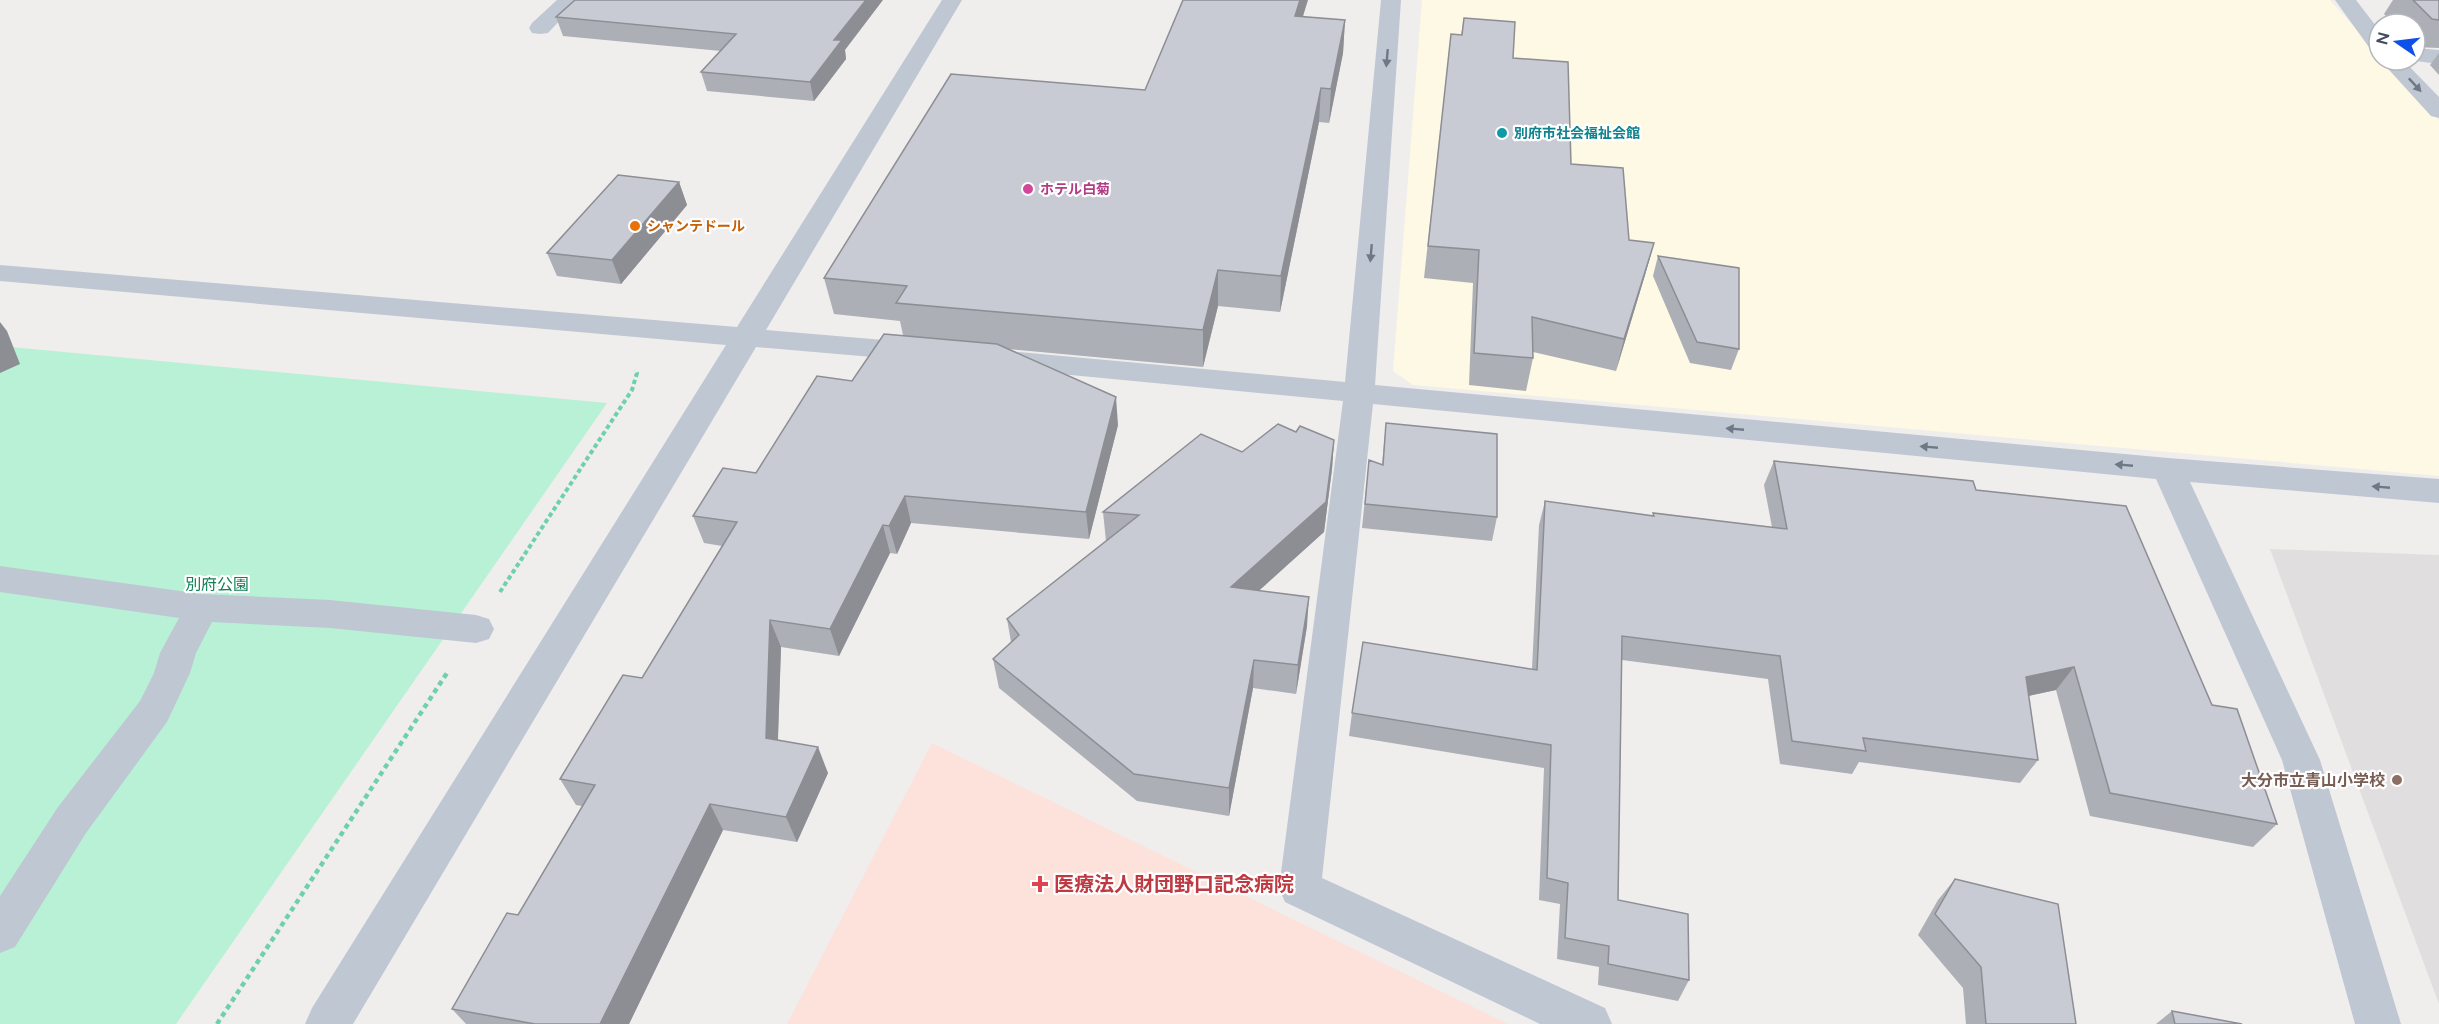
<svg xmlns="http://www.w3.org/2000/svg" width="2439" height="1024" font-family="Figtree,'Noto Sans JP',sans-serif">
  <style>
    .commercial { fill: #fdf9e4 }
    .education { fill: #e1dedf }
    .medical { fill: #fce2db }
    .green { fill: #b8f1d5 }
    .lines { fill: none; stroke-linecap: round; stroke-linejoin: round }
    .path-far1 { stroke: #6ed1ad; stroke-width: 4; stroke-dasharray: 4.5 3; stroke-linecap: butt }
    .path { stroke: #6ed1ad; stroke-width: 4.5; stroke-dasharray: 5 4; stroke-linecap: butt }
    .minor { fill: #bfc7d3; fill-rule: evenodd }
    .wall { fill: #acafb5 }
    .shaded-wall { fill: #8c8e94 }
    .building { fill: #c8cbd3; stroke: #8c8e94; stroke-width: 1.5 }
    .oneway { fill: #6f7885 }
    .culture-dot { fill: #0f9aa8; stroke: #fff; stroke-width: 2 }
    .hotel-dot { fill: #d1479c; stroke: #fff; stroke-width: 2 }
    .food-dot { fill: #e8710a; stroke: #fff; stroke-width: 2 }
    .education-dot { fill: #8d6e63; stroke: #fff; stroke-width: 2 }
    .health-dot { fill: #e0444e; stroke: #fff; stroke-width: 2 }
    .labels { text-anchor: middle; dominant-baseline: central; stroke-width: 4.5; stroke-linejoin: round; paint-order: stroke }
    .far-culture-label { font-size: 14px; font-weight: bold; fill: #0d838f; stroke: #fff; text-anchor: start }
    .far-hotel-label { font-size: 14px; font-weight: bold; fill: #b23c85; stroke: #fff; text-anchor: start }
    .far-food-label { font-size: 14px; font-weight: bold; fill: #c56008; stroke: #fff; text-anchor: start }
    .park-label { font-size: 16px; fill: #118057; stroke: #fff }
    .education-label { font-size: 16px; font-weight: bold; fill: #785e54; stroke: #fff; text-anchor: end }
    .near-health-label { font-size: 20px; font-weight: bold; fill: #be3a42; stroke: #fff; text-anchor: start }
  </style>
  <rect width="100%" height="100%" fill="#f0eded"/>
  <path class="commercial" d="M1422,0H2330L2379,54V60H2385L2439,120V476L1413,385L1393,371Z"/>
  <path class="education" d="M2270,549L2439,555V1004Z"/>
  <path class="medical" d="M932,743L1508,1024H787Z"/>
  <path class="green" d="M0,346L607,403L176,1024H0Z"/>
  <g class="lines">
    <path class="path-far1" d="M500,592L632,390L637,373L635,370"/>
    <path class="path" d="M217,1024L447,673"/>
    <path class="minor" d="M557,0H579L548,33L540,34L532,33L529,28L532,23Z
      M942,0H962L766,330L919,343L929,345L934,352L929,359L919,361L756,347L353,1024H305L312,1008L726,345L0,281V265L737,327Z
      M1381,0H1401L1375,385L2168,458L2439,479V503L2190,482L2320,760L2401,1024H2355L2282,760L2156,479L1373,404L1322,878L1605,1008L1612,1024H1540L1285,902L1279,888L1343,401L997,368L987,366L982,359L987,352L997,350L1345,382Z
      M2335,0H2356L2379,30V52L2371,50Z
      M2415,48L2439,50V64L2408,60H2415Z
      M2380,60H2403L2439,97V118L2431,116Z
      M0,566L202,594L330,600L476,615L489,619L494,629L489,639L476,643L330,628L212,622L196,653L190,673L167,722L86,833L15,947L0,953V896L58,807L140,701L154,673L160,653L179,618L0,592Z"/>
  </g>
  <path class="wall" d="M575,0L845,50L846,59L814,101L707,91L701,72L721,51L563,36L556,17Z
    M2393,0H2439V48L2415,47V24H2393L2384,14Z
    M1303,17L1345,20L1343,53L1329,123L1319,122L1280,312L1218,306L1203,367L1008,349L1118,425L1089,539L911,523L897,554L890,553L839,656L781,647L778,740L828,773L797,842L723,830L629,1024H466L452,1009L518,915L582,806L576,805L560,779L642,678L722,546L704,543L693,516L756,473L852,381L903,335L900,321L834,314L824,278L1145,90Z
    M1464,18L1513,58L1571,164L1629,240L1654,243L1645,275L1616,371L1533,352V358L1526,391L1469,385L1473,283L1424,278L1451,34L1461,35Z
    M2439,53V75L2430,65Z
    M679,182L687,205L621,284L557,276L547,253Z
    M1658,256L1739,349L1731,370L1690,363L1653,276Z
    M1386,423L1497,517L1492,541L1362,528L1369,460L1382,465Z
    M1334,440L1332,469L1324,532L1259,590L1307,626L1296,694L1253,688L1229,816L1137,801L999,688L993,659L1011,642L1007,619L1106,541L1103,512L1242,452Z
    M1774,461L1976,490L2212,705L2277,824L2253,847L2090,816L2056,690L2028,696L2038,760L2020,783L1859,762L1852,774L1780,764L1768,679L1622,660L1618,900L1689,980L1678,1001L1598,985L1599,967L1557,959L1560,904L1539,900L1544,768L1349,736L1352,713L1532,669L1539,525L1545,501L1653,516V513L1772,527L1764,485Z
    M1955,879L2076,1024H1966L1963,988L1918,935L1938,900Z
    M2172,1011L2242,1024H2156Z"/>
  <path class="shaded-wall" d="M866,0H883L845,50L846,59L814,101L810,82L834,40Z
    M1300,0H1308L1293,49L1295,16Z
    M1345,20L1343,53L1329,123L1331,89Z
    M1321,88L1319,122L1280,312L1281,276Z
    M679,182L687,205L621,284L612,260Z
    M1654,243L1645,275L1616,371L1624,339Z
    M1218,270V306L1203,367V330Z
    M0,322L7,331L20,364L0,373Z
    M1116,397L1118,425L1089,539L1086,512Z
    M1334,440L1332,469L1324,532L1231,616V587Z
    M905,496L911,523L897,554L889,526Z
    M883,525L890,553L839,656L830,629Z
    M1309,597L1307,626L1296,694L1298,665Z
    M770,620L781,647L777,764L766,738Z
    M1254,660L1253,688L1229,816V788Z
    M2074,667L2056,690L2009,700L2026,677Z
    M818,747L828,773L797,842L786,817Z
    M710,804L723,830L629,1024H600Z"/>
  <path class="building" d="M575,0H866L834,40H842L810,82L701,72L736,34L556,17Z
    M1183,0H1300L1295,16L1345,20L1331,89L1321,88L1281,276L1218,270L1203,330L896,303L907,286L824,278L951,74L1145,90Z
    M2413,0H2439V20L2432,19Z
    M1464,18L1515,22L1513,58L1568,62L1571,164L1623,168L1629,240L1654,243L1624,339L1532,317L1533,358L1474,353L1479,250L1428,246L1451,34L1462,35Z
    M618,175L679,182L612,260L547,253Z
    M1658,256L1739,268V349L1697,342Z
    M884,334L997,344L1116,397L1086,512L905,496L889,526L883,525L830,629L770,620L766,738L818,747L786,817L710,804L600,1024H535L452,1009L507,913L518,915L595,785L560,779L623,675L642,678L737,522L693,516L723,468L756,473L817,376L852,381Z
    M1386,423L1497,434V517L1365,504L1369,460L1383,465Z
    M1278,424L1296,432L1300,426L1334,440L1326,502L1231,587L1309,597L1298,665L1254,660L1229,788L1134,774L993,659L1019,635L1007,619L1139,515L1103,512L1201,434L1242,452Z
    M1774,461L1973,481L1976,490L2126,506L2212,705L2237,709L2277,824L2110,793L2074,667L2026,677L2038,760L1863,738L1866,751L1792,741L1780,656L1622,636L1618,900L1688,914L1689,980L1608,964L1609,946L1565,938L1568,883L1547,878L1551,745L1352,713L1363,642L1537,670L1545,501L1654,516L1653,513L1787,529Z
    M1955,879L2058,904L2076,1024H1986L1981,967L1935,914Z
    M2172,1011L2242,1024H2175Z"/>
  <defs><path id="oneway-solid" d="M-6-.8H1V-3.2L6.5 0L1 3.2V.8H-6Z" transform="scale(1.5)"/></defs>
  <g class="oneway">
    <use href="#oneway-solid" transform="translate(1387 58) rotate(95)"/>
    <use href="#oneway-solid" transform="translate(2415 85) rotate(47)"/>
    <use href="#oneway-solid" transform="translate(1371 253) rotate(95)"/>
    <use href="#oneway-solid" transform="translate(1735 429) rotate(-175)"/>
    <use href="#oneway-solid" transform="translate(1929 447) rotate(-175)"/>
    <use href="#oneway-solid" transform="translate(2124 465) rotate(-175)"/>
    <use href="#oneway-solid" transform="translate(2381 487) rotate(-175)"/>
  </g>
  <circle class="culture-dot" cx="1502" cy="133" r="6"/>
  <circle class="hotel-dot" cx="1028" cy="189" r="6"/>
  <circle class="food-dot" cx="635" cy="226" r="6"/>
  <circle class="education-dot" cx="2397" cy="780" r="6"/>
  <path class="health-dot" d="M1037 875h6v6h6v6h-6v6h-6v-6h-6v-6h6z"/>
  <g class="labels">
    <g class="far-culture-label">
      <text x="1514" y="133">別府市社会福祉会館</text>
    </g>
    <g class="far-hotel-label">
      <text x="1040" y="189">ホテル白菊</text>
    </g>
    <g class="far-food-label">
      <text x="647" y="226">シャンテドール</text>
    </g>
    <g class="park-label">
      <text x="217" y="584">別府公園</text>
    </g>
    <g class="education-label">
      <text x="2385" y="780">大分市立青山小学校</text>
    </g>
    <g class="near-health-label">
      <text x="1054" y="884">医療法人財団野口記念病院</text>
    </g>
  </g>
  <g transform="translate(2397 42) rotate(284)"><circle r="28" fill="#ffffff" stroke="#b4b8bd" stroke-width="1.5"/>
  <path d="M0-4.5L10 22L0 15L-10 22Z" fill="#0f51e8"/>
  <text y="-9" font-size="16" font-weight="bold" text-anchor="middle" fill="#444d5b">N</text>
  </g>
</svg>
